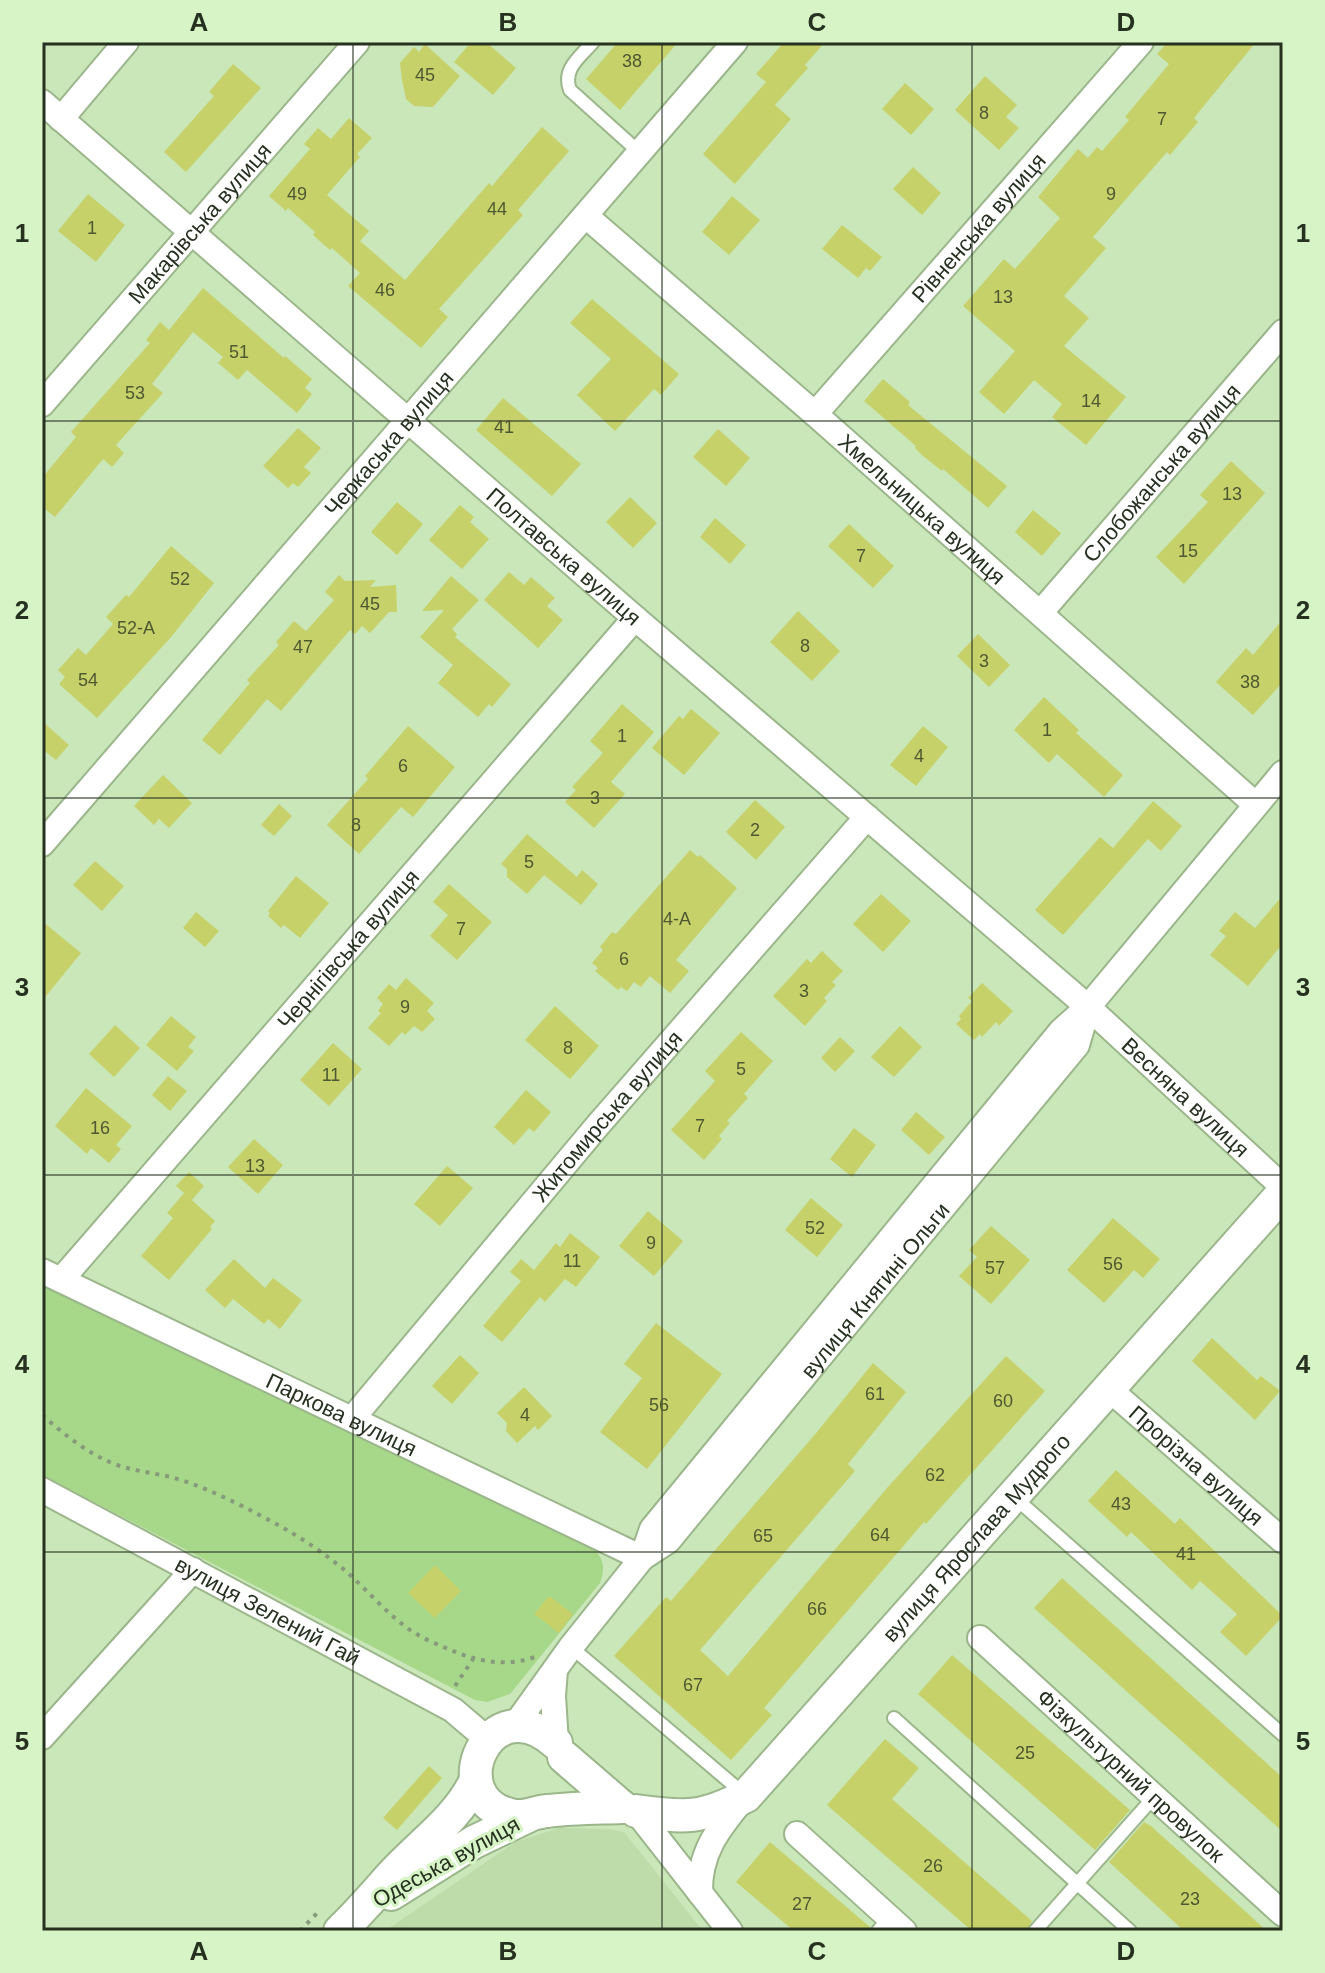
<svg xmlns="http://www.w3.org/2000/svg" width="1325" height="1973" font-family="Helvetica,sans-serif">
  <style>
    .built { fill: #bddcaa }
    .green { fill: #a7d889 }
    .building { fill: #c6d169 }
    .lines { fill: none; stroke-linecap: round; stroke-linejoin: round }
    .service-casing { stroke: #9bb68b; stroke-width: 16 }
    .minor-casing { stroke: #9bb68b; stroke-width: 28 }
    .secondary-casing { stroke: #9bb68b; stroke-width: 36 }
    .path { stroke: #869b7a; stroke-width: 4; stroke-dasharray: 4 6; stroke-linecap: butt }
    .service { stroke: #fff; stroke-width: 12 }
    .minor { stroke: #fff; stroke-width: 24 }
    .secondary { stroke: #fff; stroke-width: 32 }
    .grid { fill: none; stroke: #263120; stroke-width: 2; stroke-opacity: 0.55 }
    .labels { text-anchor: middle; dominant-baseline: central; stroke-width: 6; stroke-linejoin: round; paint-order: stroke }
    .number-label { font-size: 18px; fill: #4e5932 }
    .street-label { font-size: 22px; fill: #263120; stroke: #d7f4c6 }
    .neatline { fill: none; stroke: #263120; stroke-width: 3 }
    .grid-label { font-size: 26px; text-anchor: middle; font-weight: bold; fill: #263120 }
  </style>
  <rect width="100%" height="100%" fill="#cae7ba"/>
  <path class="built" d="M559,1828L609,1829L624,1832L703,1931H385L515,1842Z"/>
  <path class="green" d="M42,1284L585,1542C602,1554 607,1564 600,1583L510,1694L487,1702L475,1700L42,1475Z"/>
  <path class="building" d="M471,42H486L516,68L493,95L454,62Z
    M618,42H678L620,110L586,79Z
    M784,42H825L805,65L808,68L775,105L791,119L735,184L703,154L766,82L756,74Z
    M1168,42H1256L1194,118L1198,122L1170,155L1167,152L1093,237L1106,248L1064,296L1089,318L1064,346L1126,397L1086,445L1052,417L1062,404L1034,380L1004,414L979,392L1015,351L963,306L1004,259L1015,269L1060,218L1038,197L1078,149L1088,158L1097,147L1102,151L1129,120L1125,117L1169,64L1157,54Z
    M425,44L460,76L433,107L414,106L406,99L402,80L400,63L414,47L419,52Z
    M233,64L261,88L186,172L164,152L214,96L209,92Z
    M985,76L1017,105L1006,117L1019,128L999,150L955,110Z
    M905,83L934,109L911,135L882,109Z
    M349,118L372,138L357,154L360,157L327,195L369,231L360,241L405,280L489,183L492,186L542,127L569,151L518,210L523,215L439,309L448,317L421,348L348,286L360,273L332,248L330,250L313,235L315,232L288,208L286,211L269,196L310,149L304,144L318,128L331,139Z
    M913,167L941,193L922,215L893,189Z
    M88,194L125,225L96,262L58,231Z
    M732,196L760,220L729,255L702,232Z
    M842,225L882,257L870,271L866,268L858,278L822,249Z
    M203,288L284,358L285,356L312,379L305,388L312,394L297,413L247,370L238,380L218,363L223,357L193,332L152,384L163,393L116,445L124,453L112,467L103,459L55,517L42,507V478L76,437L71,432L150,343L146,340L160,322L169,330Z
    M592,299L679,374L661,395L654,389L615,431L577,395L611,359L570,323Z
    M883,379L910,402L908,405L1007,486L988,508L943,469L942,471L923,456L915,448L916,446L864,401Z
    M503,398L581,464L552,496L476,430Z
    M298,428L321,448L304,467L311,473L298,487L293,483L288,488L263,466Z
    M718,429L750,458L726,486L693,457Z
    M1231,461L1265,493L1184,584L1156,557L1208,502L1200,495Z
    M630,497L657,523L633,548L606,522Z
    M397,502L423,524L397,555L371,532Z
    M460,505L474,517L470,522L489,539L462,569L429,540Z
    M1033,510L1061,533L1042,556L1015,532Z
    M715,518L746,545L730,564L700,537Z
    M849,524L894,566L873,588L828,546Z
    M171,546L214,583L172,636L97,718L59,684L65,677L58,670L78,648L86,655L113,624L106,617L126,595L129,597Z
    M509,572L524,585L531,577L555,598L547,606L563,620L538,648L484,600Z
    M339,575L345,581L376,580L370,587L396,585L397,612H389L370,633L362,626L355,634L350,630L281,711L267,699L220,755L202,740L250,683L247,680L279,645L276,642L294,621L306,631L334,600L325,592Z
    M451,576L479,600L452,629L457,634L455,637L511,684L492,707L489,704L478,717L438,683L453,665L420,637L444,610L422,611Z
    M798,611L840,651L812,681L770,642Z
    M1283,619V682L1253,715L1216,682L1246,648L1253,655Z
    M978,634L1010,665L989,687L957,656Z
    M1044,697L1079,730L1076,733L1123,775L1104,797L1057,754L1049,763L1014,730Z
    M622,704L654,732L611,782L625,794L594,828L565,802L576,790L572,787L603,753L590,741Z
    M691,709L720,733L684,775L652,748L679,716L683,719Z
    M42,721L69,745L56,760L42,749Z
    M408,726L455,767L413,817L401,807L359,854L327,825L368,779L365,776Z
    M923,726L948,747L916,786L890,765Z
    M163,775L192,803L169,828L159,819L154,825L134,806Z
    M755,800L785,827L756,860L726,832Z
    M1153,801L1182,826L1161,851L1148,839L1063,935L1035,910L1100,837L1113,848Z
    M279,804L292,816L274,836L261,825Z
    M527,834L577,877L582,870L598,884L581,905L544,875L527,894L507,877V869L501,864Z
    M690,850L698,857L700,855L737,888L676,960L689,971L670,993L650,976L641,987L634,982L627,991L621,987L618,990L595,971L598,968L592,963L603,950L600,947L612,932L616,934Z
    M95,861L124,886L102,911L73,885Z
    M296,876L329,903L300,938L284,925L281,928L268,916L270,913L268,911Z
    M449,884L492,922L457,960L430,936L448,915L433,902Z
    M881,894L911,921L883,952L853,924Z
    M1283,895V943L1248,986L1210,955L1226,936L1219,931L1235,912L1255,928Z
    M196,912L219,931L205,947L183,928Z
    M42,921L81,953L42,1001Z
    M822,951L843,971L832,982L836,985L824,998L827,1001L805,1026L773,996L807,959L811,963Z
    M406,978L434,1003L427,1011L435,1019L422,1032L414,1026L405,1035L402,1032L389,1046L368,1028L381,1013L378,1011L383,1004L377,998L389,984L396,990Z
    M982,983L1013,1011L999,1026L996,1022L982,1037L980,1034L974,1040L956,1024L961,1019L959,1016L972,1001L968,998Z
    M555,1006L599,1046L570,1079L525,1040Z
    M171,1016L196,1037L188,1047L194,1051L177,1071L146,1045Z
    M115,1025L140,1048L114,1077L89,1054Z
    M900,1026L922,1047L894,1077L871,1057Z
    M741,1032L773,1061L744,1094L748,1098L727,1121L730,1123L719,1136L722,1139L704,1160L671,1130L715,1081L705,1071Z
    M840,1037L855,1051L835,1072L821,1058Z
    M333,1043L362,1069L329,1106L300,1080Z
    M168,1076L187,1091L170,1111L152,1095Z
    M86,1088L132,1126L116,1145L121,1149L109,1163L91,1148L87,1154L55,1126Z
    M526,1090L551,1112L534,1132L529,1128L514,1145L494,1127Z
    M916,1112L945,1137L929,1155L901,1130Z
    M854,1128L876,1145L852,1177L830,1159Z
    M254,1139L283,1165L258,1194L228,1167Z
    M447,1166L473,1188L440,1226L414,1204Z
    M189,1172L204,1186L192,1200L176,1186Z
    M184,1193L215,1221L210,1227L212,1229L169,1280L141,1256L173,1218L167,1213Z
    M811,1198L843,1225L817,1257L785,1230Z
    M648,1211L683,1241L654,1276L619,1246Z
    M1113,1218L1160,1259L1143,1278L1134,1270L1104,1303L1067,1270Z
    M991,1226L1030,1260L991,1304L959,1276L977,1257L969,1250Z
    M570,1233L600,1257L576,1287L565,1279L545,1302L540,1297L502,1342L483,1326L521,1281L510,1272L521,1259L534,1270L556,1243L560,1247Z
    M234,1259L265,1288L273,1278L302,1300L280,1329L268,1319L264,1324L233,1299L225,1308L205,1290Z
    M656,1323L722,1374L647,1469L600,1432L642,1378L624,1364Z
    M1212,1338L1257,1380L1261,1376L1280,1391L1255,1420L1192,1361Z
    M460,1355L479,1373L452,1404L432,1386Z
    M1006,1356L1045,1391L926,1524L924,1522L764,1708L772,1715L731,1760L614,1656L666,1597L671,1601L817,1432L873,1363L906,1392L848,1464L855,1471L700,1650L728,1676L887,1488Z
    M524,1387L552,1416L538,1430L535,1426L517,1443L506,1431L507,1423L497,1413Z
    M1116,1470L1175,1524L1180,1518L1283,1616L1246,1656L1220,1632L1237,1614L1200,1581L1192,1590L1131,1532L1127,1537L1088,1501Z
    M435,1565L461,1591L435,1618L408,1593Z
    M1062,1578L1283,1778V1832L1034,1608Z
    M549,1596L573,1614L559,1633L534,1614Z
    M952,1655L1130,1810L1095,1850L918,1694Z
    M885,1739L919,1768L892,1799L1032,1921L1026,1931H972L827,1805Z
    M429,1766L442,1778L397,1830L383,1818Z
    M1144,1822L1151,1826L1267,1931H1184L1109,1862Z
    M770,1842L870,1927L869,1931H794L736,1882Z"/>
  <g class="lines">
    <g class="service-casing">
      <path id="service" d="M593,42C580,57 562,69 570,90L639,152
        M1013,1496L1283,1735
        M571,1647L744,1794
        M894,1718L1130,1931
        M878,1931L889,1918
        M1035,1931L1154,1797"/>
    </g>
    <g class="minor-casing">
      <g id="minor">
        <path id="s1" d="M42,102L635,618L1088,1007L1283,1187"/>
        <path d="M61,119L126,42"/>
        <path id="s2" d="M586,216L815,414L1255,804"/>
        <path id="s3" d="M42,404L357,42"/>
        <path id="s4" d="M815,414L1141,42"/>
        <path id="s5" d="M1041,612L1283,332"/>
        <path id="s6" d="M42,844L735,42"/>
        <path id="s7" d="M42,1271L642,1558"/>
        <path id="s8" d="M61,1280L635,618"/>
        <path id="s9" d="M1109,1389L1283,1541"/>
        <path id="s10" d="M352,1419L598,1125L867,817"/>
        <path id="s11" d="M42,1490L453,1710L487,1739"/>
        <path d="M642,1558L652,1529L1061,1031L1088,1007L1283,773"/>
        <path id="s12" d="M980,1638L1283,1914"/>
        <path d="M555,1670L553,1696L556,1743"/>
        <path id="s13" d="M515,1725L571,1647L642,1558L668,1541L1077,1045L1088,1007"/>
        <path d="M42,1737L193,1570"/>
        <path d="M636,1811L730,1931"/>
        <path d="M797,1834L904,1931"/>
        <path d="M700,1893C699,1853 718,1829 742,1800"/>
      </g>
    </g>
    <g class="secondary-casing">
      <g id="secondary">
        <path d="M556,1743C489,1683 439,1799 511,1815C524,1819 534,1812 547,1811C572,1808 597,1808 622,1807"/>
        <path d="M564,1757L622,1807"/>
        <path id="s14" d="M636,1811C686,1818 701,1819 746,1796L1283,1193"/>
        <path d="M391,1894L474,1842L528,1816"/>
        <path d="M340,1931C359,1913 375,1894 392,1875C421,1843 457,1820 476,1780"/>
      </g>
    </g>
    <path class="path" d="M42,1415C65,1435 88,1454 117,1465C135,1471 153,1473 171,1477C210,1488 251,1510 287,1530C306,1541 325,1554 342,1568C371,1592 395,1626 430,1641C465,1657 497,1670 535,1657
      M455,1686L473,1659
      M300,1931L319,1911"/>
    <use href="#service" class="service"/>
    <use href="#minor" class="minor"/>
    <use href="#secondary" class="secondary"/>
  </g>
  <path class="grid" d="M353,42V1931M662,42V1931M972,42V1931M42,421H1283M42,798H1283M42,1175H1283M42,1552H1283"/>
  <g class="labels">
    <g class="number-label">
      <text x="632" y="61">38</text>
      <text x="425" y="75">45</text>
      <text x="984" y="113">8</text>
      <text x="1162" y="119">7</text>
      <text x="297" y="194">49</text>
      <text x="1111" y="194">9</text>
      <text x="497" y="209">44</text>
      <text x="92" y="228">1</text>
      <text x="385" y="290">46</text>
      <text x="1003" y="297">13</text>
      <text x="239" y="352">51</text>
      <text x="135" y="393">53</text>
      <text x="1091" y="401">14</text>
      <text x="504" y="427">41</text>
      <text x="1232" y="494">13</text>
      <text x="1188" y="551">15</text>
      <text x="861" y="556">7</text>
      <text x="180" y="579">52</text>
      <text x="370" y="604">45</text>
      <text x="136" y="628">52-А</text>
      <text x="805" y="646">8</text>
      <text x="303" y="647">47</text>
      <text x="984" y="661">3</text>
      <text x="88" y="680">54</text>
      <text x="1250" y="682">38</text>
      <text x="1047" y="730">1</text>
      <text x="622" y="736">1</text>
      <text x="919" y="756">4</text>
      <text x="403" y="766">6</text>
      <text x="595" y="798">3</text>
      <text x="356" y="825">8</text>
      <text x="755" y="830">2</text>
      <text x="529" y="862">5</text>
      <text x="677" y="919">4-А</text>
      <text x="461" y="929">7</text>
      <text x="624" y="959">6</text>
      <text x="804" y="991">3</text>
      <text x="405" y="1007">9</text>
      <text x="568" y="1048">8</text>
      <text x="741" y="1069">5</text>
      <text x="331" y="1075">11</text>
      <text x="700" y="1126">7</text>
      <text x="100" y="1128">16</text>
      <text x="255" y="1166">13</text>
      <text x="815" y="1228">52</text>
      <text x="651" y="1243">9</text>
      <text x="572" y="1261">11</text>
      <text x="1113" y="1264">56</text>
      <text x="995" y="1268">57</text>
      <text x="875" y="1394">61</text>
      <text x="1003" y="1401">60</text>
      <text x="659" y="1405">56</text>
      <text x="525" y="1415">4</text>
      <text x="935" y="1475">62</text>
      <text x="1121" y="1504">43</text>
      <text x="880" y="1535">64</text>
      <text x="763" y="1536">65</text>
      <text x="1186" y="1554">41</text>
      <text x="817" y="1609">66</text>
      <text x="693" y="1685">67</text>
      <text x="1025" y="1753">25</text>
      <text x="933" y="1866">26</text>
      <text x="1190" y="1899">23</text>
      <text x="802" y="1904">27</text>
    </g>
    <g class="street-label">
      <text stroke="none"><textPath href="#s3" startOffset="240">Макарівська вулиця</textPath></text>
      <text stroke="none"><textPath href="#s4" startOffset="248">Рівненська вулиця</textPath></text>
      <text stroke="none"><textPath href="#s6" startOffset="530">Черкаська вулиця</textPath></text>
      <text stroke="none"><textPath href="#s5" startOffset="184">Слобожанська вулиця</textPath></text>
      <text stroke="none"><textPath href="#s2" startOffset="446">Хмельницька вулиця</textPath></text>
      <text stroke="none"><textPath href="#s1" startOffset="692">Полтавська вулиця</textPath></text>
      <text stroke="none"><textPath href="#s8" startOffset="438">Чернігівська вулиця</textPath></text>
      <text stroke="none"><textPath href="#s1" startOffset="1516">Весняна вулиця</textPath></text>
      <text stroke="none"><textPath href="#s10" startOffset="396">Житомирська вулиця</textPath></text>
      <text stroke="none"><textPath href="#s13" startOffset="566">вулиця Княгині Ольги</textPath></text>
      <text stroke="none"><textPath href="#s7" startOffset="332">Паркова вулиця</textPath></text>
      <text stroke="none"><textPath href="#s9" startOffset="116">Прорізна вулиця</textPath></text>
      <text stroke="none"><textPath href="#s14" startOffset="460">вулиця Ярослава Мудрого</textPath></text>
      <text stroke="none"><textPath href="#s11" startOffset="256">вулиця Зелений Гай</textPath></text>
      <text stroke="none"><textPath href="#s12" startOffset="204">Фізкультурний провулок</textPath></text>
      <text transform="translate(446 1862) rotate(-29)">Одеська вулиця</text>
    </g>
  </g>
  <rect width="1325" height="1973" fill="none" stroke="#d7f4c6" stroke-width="88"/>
  <rect x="44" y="44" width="1237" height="1885" class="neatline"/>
  <g class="grid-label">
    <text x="199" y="31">A</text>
    <text x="508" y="31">B</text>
    <text x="817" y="31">C</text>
    <text x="1126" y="31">D</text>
    <text x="22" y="242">1</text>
    <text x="1303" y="242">1</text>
    <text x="22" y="619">2</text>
    <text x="1303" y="619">2</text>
    <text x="22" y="996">3</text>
    <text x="1303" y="996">3</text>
    <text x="22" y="1373">4</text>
    <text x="1303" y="1373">4</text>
    <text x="22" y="1750">5</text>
    <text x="1303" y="1750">5</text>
    <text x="199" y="1960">A</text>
    <text x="508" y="1960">B</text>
    <text x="817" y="1960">C</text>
    <text x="1126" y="1960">D</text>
  </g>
</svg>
